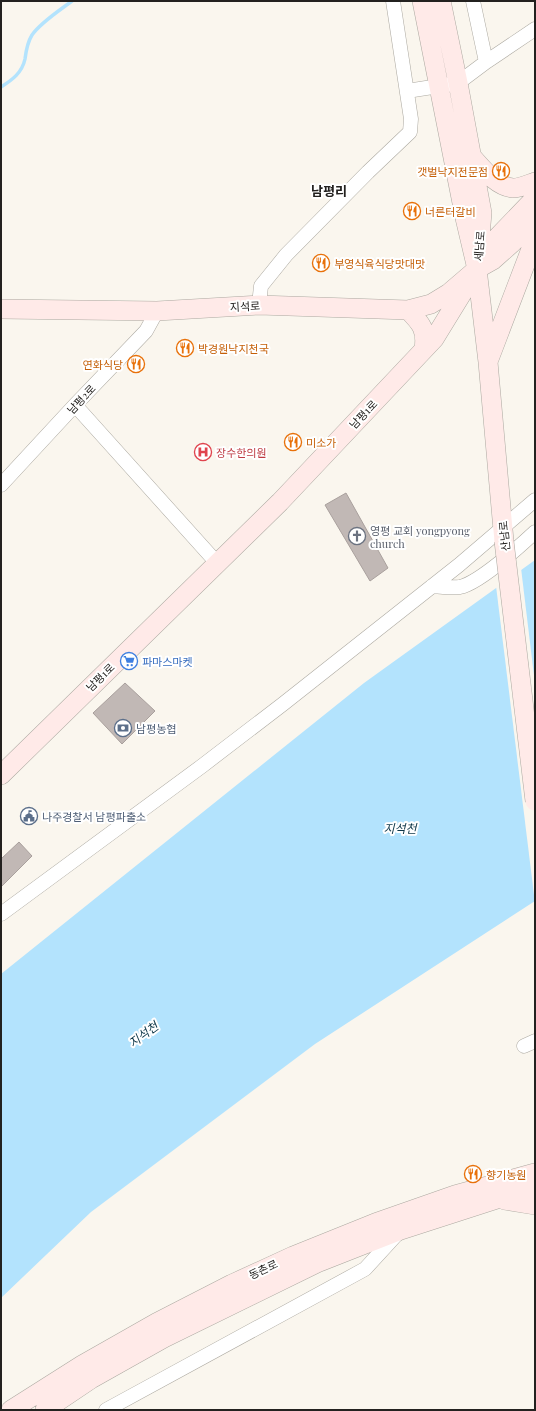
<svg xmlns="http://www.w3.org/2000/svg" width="536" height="1411" font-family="'Playfair Display','Noto Sans KR',serif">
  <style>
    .water { fill: #b3e3fd }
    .pier { fill: #faf6ee }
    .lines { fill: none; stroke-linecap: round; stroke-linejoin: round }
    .stream { stroke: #b3e3fd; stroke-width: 3.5 }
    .building { fill: #c1b8b5; stroke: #a9a09d }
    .street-casing { stroke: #aca9a1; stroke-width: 15 }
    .secondary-casing { stroke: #aca9a1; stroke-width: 20 }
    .street { stroke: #fff; stroke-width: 14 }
    .secondary { stroke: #ffeae8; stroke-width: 19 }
    .secondary-bridge-casing { stroke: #aca9a1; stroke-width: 20; stroke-linecap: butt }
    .secondary-bridge { stroke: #ffeae8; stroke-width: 19 }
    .labels { text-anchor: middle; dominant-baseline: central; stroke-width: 4; stroke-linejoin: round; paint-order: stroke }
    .food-label { font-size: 11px; fill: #c56008; stroke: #fff; text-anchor: start }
    .street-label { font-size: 11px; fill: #23211f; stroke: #fff }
    .health-label { font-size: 11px; fill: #be3a42; stroke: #fff; text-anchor: start }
    .worship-label { font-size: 11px; fill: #5b616d; stroke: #fff; text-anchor: start }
    .shop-label { font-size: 11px; fill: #366cbe; stroke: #fff; text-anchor: start }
    .service-label { font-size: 11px; fill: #4e5e75; stroke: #fff; text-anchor: start }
    .water-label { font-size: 12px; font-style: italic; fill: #0b3446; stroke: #fff }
    .quarter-label { font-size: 13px; font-weight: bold; fill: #23211f; stroke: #fff }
  </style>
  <rect width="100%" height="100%" fill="#faf6ee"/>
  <path class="water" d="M535,560V901L315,1044L91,1212L1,1298V974L364,683Z"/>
  <path class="pier" d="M521,568L535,684V903L496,586Z"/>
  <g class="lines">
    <path class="stream" d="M1,87C12,80 22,73 25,59C26,51 27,43 32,35C40,23 60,10 72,1"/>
  </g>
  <path class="building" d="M346,493L388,568L370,581L325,505Z
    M125,683L155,711L122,744L93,713Z
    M19,842L32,856L1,887V859Z"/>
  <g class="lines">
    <g class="street-casing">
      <path id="street" d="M473,1L486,62
        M407,91L458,83L486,62L535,29
        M259,305L261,286L286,255L368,172L410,132L411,119L393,1
        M75,405L217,563
        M1,485L75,405L146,331L157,311
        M432,586C441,587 451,588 460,587C479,583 520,546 535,532
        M1,914L202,766L283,704L459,565L535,500
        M524,1046L535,1041
        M106,1410L365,1269L398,1233"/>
    </g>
    <g class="secondary-casing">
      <path id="secondary" d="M422,1L465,218L477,269L482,213L458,83L441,1
        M473,158C483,169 497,187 513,188C520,188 529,184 535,182
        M477,269L488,362L504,541
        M1,309L157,311L259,305L408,310L431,304L449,293L477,269L493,260L511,244L535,220
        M408,310C421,323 427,330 424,349
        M489,359L531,249L535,242
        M1,775L280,502L434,339L477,269L489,246L535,198
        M504,1200L535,1205
        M11,1410L82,1365L156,1323L232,1284L293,1256L375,1223L455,1195L535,1173
        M45,1410L91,1379L164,1338L317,1263L401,1230L497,1199L535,1189"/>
    </g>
    <use href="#street" class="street"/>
    <use href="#secondary" class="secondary"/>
    <g class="secondary-bridge-casing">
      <path id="secondary-bridge" d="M504,541L535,801"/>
    </g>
    <use href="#secondary-bridge" class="secondary-bridge"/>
  </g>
  <defs>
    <g id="restaurant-ring" transform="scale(0.9)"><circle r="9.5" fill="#fff" stroke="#e8710a" stroke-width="1.5"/><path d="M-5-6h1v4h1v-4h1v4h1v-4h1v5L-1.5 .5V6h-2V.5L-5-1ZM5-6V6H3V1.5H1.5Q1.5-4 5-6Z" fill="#e8710a"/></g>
    <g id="hospital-ring" transform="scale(0.9)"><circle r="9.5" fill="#fff" stroke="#e0444e" stroke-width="1.5"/><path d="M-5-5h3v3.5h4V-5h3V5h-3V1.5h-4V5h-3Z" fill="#e0444e"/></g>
    <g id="church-ring" transform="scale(0.9)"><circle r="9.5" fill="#fff" stroke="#6b7280" stroke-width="1.5"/><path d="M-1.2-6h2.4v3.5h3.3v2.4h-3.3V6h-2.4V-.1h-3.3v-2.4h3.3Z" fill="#6b7280"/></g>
    <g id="supermarket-ring" transform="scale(0.9)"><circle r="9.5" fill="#fff" stroke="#3f7fe0" stroke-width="1.5"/><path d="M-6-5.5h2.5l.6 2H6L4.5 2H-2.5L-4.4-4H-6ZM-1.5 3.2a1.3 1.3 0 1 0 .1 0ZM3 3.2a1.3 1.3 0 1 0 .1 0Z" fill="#3f7fe0"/></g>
    <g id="bank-ring" transform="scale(0.9)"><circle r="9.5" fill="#fff" stroke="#5c6f8a" stroke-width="1.5"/><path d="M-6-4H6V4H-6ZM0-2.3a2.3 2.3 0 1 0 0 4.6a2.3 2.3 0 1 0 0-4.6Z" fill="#5c6f8a"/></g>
    <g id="civic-ring" transform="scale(0.9)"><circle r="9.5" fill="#fff" stroke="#5c6f8a" stroke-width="1.5"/><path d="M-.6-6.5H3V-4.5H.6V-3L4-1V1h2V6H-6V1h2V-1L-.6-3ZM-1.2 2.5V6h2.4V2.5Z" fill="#5c6f8a"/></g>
  </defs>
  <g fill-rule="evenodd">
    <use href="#restaurant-ring" x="501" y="171"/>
    <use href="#restaurant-ring" x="412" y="211"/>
    <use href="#restaurant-ring" x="321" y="263"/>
    <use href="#restaurant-ring" x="185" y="348"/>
    <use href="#restaurant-ring" x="136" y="364"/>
    <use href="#restaurant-ring" x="293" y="442"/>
    <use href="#hospital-ring" x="203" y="452"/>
    <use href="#church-ring" x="357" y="536"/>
    <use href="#supermarket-ring" x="129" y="661"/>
    <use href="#bank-ring" x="123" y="728"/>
    <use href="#civic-ring" x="29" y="816"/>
    <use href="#restaurant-ring" x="473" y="1174"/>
  </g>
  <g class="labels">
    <g class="food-label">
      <text x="488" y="171" text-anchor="end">갯벌낙지전문점</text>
      <text x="425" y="211">너른터갈비</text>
      <text x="334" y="263">부영식육식당맛대맛</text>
      <text x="198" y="348">박경원낙지천국</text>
      <text x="123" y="364" text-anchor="end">연화식당</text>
      <text x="306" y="442">미소가</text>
      <text x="486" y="1174">향기농원</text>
    </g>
    <g class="street-label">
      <text transform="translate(479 246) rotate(-85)">세남로</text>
      <text transform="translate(245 306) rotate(-3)">지석로</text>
      <text transform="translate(81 399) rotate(-47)">남평2로</text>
      <text transform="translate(363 414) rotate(-47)">남평1로</text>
      <text transform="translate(504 536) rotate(-96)">산남로</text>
      <text transform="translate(100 677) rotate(-45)">남평1로</text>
      <text transform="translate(263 1269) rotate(-25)">동촌로</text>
    </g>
    <g class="health-label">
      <text x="216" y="452">장수한의원</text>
    </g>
    <g class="worship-label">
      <text x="370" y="530">영평 교회 yongpyong<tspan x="370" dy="13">church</tspan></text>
    </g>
    <g class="shop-label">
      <text x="142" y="661">파마스마켓</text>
    </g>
    <g class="service-label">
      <text x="136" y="728">남평농협</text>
      <text x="42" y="816">나주경찰서 남평파출소</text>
    </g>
    <g class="water-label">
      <text x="400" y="828">지석천</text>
      <text transform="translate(143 1034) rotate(-37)">지석천</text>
    </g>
    <g class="quarter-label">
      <text x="329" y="190">남평리</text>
    </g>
  </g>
  <rect width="536" height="1411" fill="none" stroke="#23211f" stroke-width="4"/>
</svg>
